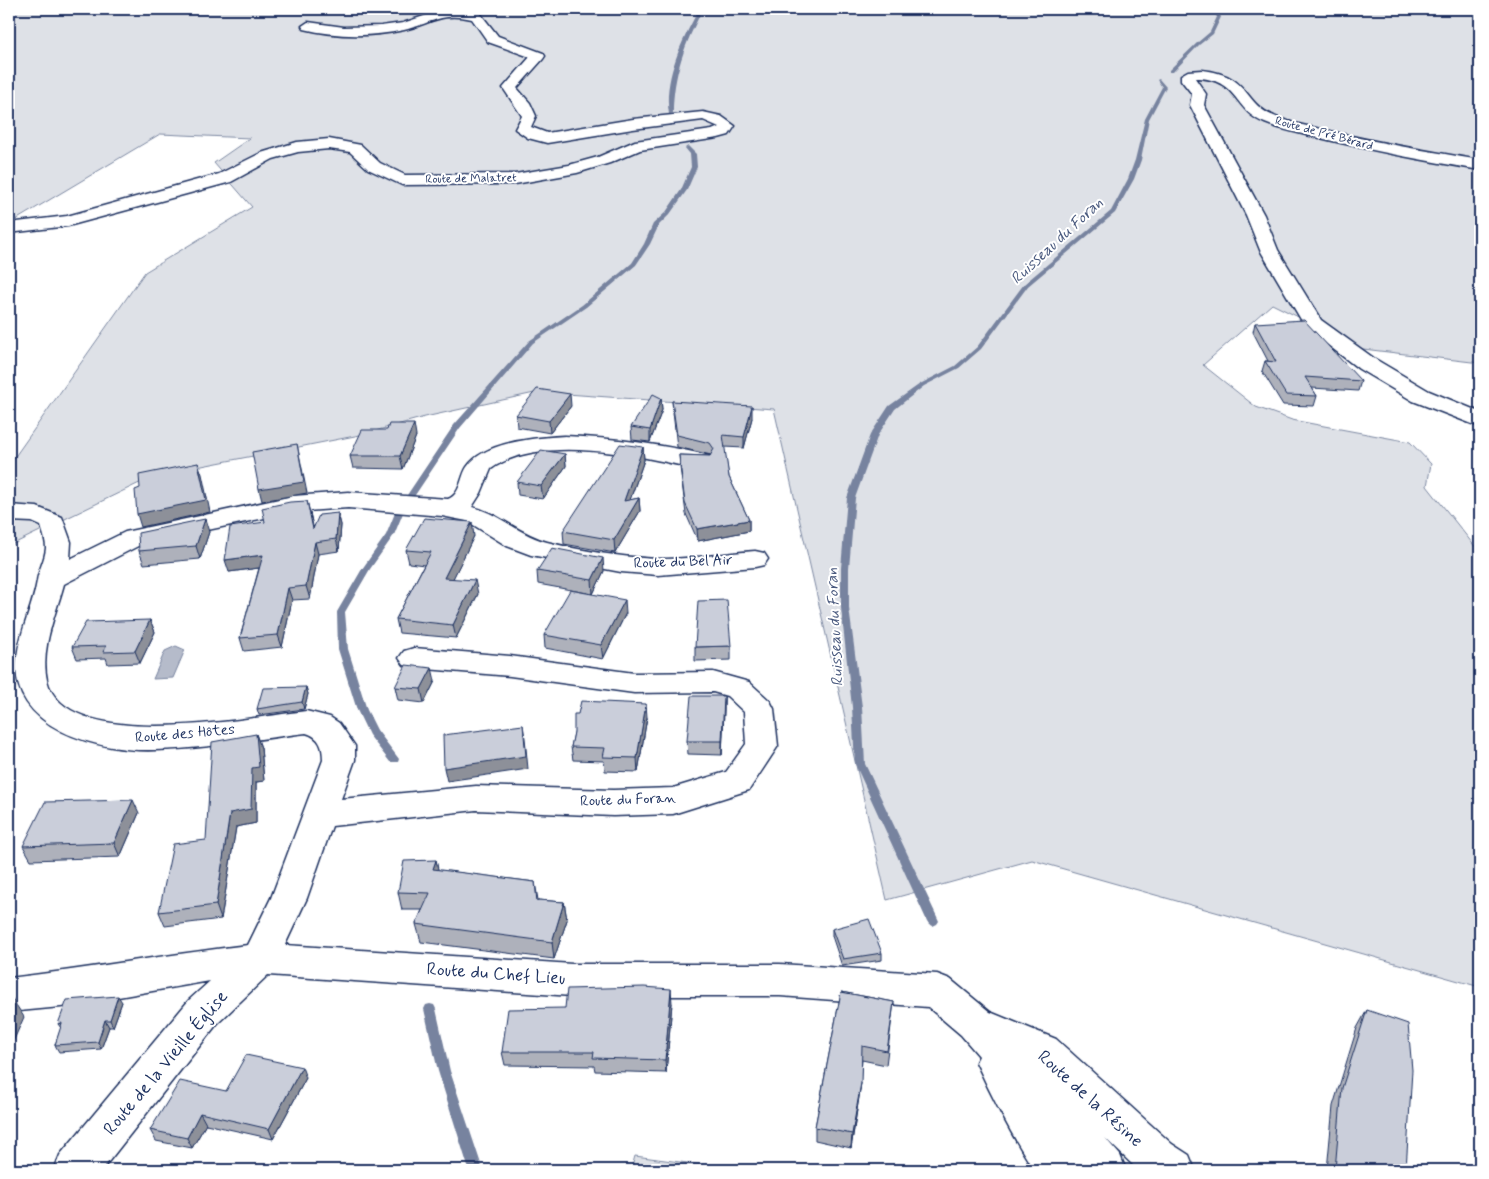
<svg xmlns="http://www.w3.org/2000/svg" width="1489" height="1179" font-family="Mynerve,sans-serif">
  <style>
    .green { fill: #dee1e7; stroke: #7c88a2 }
    .water { fill: #b5bbca; stroke: #77839f }
    .lines { fill: none; stroke-linecap: round; stroke-linejoin: round }
    .stream { fill: #77839f; fill-rule: evenodd }
    .minor-casing { stroke: #1b2f5e; stroke-width: 3 }
    .minor { fill: #fff; fill-rule: evenodd }
    .wall { fill: #aeb1bb; stroke: #1b2f5e }
    .shaded-wall { fill: #8d9099; stroke: #1b2f5e }
    .building { fill: #caceda; stroke: #1b2f5e }
    .labels { text-anchor: middle; dominant-baseline: central; stroke-width: 4; stroke-linejoin: round; paint-order: stroke }
    .far-street-label { font-size: 12px; fill: #1b2f5e; stroke: #fff }
    .street-label { font-size: 15px; fill: #1b2f5e; stroke: #fff }
    .water-label { font-size: 16px; font-style: italic; fill: #49597e; stroke: #fff }
    .near-street-label { font-size: 18px; fill: #1b2f5e; stroke: #fff }
  </style>
  <rect width="100%" height="100%" fill="#fff"/>
  <filter id="ink" filterUnits="userSpaceOnUse"><feTurbulence type="fractalNoise" baseFrequency=".02" numOctaves="2"/><feDisplacementMap in="SourceGraphic" scale="10" xChannelSelector="R" yChannelSelector="G"/><feConvolveMatrix kernelMatrix="1 2 1 2 8 2 1 2 1" color-interpolation-filters="sRGB"/></filter>
  <g filter="url(#ink)">
    <path class="green" d="M9,9H1480V363L1363,349L1272,304L1203,365L1256,407L1292,420L1410,442L1431,464L1427,486L1480,553V987L1032,860L887,900L774,409L539,392L425,417L360,435L156,475L9,546V465L145,272L252,207L214,163L250,138L160,134L9,224Z
      M635,1156L740,1170H631Z"/>
    <path class="water" d="M176,646L185,650L173,678L153,679L165,651Z"/>
    <g class="lines">
      <path class="stream" d="M699,9H703C685,43 673,75 673,113L669,114C663,78 683,39 699,9Z
        M1211,9H1215L1221,17L1213,34L1199,45L1173,72H1169V70L1197,43L1210,32L1217,17Z
        M1159,79L1166,87L1149,119L1141,160L1134,179L1115,213L1028,286L981,349L959,368L924,386L895,409L878,435L855,498L849,568V608L862,707L865,764L939,921L937,924L933,926L929,924L927,921L855,764L852,707L841,608V568L847,498L870,435L889,406L920,384L955,366L977,347L1024,284L1111,211L1128,179L1135,160L1145,119L1162,87L1157,80Z
        M688,146L696,154L697,167L687,190L670,214L659,225L650,244L636,265L586,307L533,343L460,428L403,513L394,535L370,569L345,612L348,649L367,710L377,730L399,759L398,762H390L369,735L357,710L338,649L337,612L362,569L386,535L395,513L454,425L529,341L582,305L632,263L644,244L653,224L666,212L681,190L691,167L690,154L685,148Z
        M430,1004L434,1005L436,1009L450,1071L483,1170H469L438,1071L424,1009L426,1005Z"/>
      <g class="minor-casing">
        <path id="minor" d="M445,9L480,13L498,36L543,53L545,56L543,59L517,88L530,103L536,116L531,127L547,133L633,119L703,112L721,116L735,126L729,135L718,138L640,150L610,163L577,173L515,184L402,185L368,169L350,152L329,149L298,152L273,159L231,182L68,226L9,233V223L67,216L219,174L261,153L297,142L329,139L361,145L380,163L405,175L515,174L569,165L598,157L635,141L712,130L719,127L703,120L633,129L547,143L528,138L515,129L522,116L503,88L530,57L488,42L472,19C440,12 433,23 404,30C372,37 336,37 304,29L302,26L308,22L344,27L381,26L403,23Z
          M1202,70C1251,75 1242,103 1274,116C1290,123 1308,126 1326,130C1377,143 1428,151 1480,160V170C1426,161 1373,151 1320,138C1302,134 1282,130 1265,123C1233,111 1239,78 1195,78L1206,94L1204,105L1264,215L1278,250L1321,320L1375,359L1429,391L1480,412V427L1413,401L1359,369L1306,328L1260,250L1246,215L1190,105L1192,94L1181,80V75L1188,71Z
          M565,436C613,438 662,444 710,456L713,461L710,466C693,470 673,463 656,460C609,451 532,439 491,469L481,493L472,507C499,513 519,535 547,542C582,551 620,557 656,559C688,560 723,553 755,551L764,553L768,559L764,565L755,567L658,575L621,572L531,555L507,546L467,521L442,516L348,508L293,512L142,544L64,584C56,614 40,648 47,680C65,755 252,717 306,711L330,717L339,723L355,746V760L341,799L476,786L613,790L673,788L726,772L746,744L744,712L727,696L713,692L634,693L510,676L414,668L404,665L399,658L404,651L414,648L510,656L634,673L713,672L749,682L770,701L774,709L778,746L749,790L673,814L613,816L476,810L332,826L307,898L285,945L572,964H780L937,974L950,979L990,1012L1056,1039L1172,1144L1189,1155L1195,1170H1138L1105,1138L1120,1155L1126,1170H1034C1012,1136 993,1099 976,1062L979,1056L961,1035L928,1007L780,996H572L268,975L217,1024L102,1170H54L60,1155L189,1000L210,981L61,1007L9,1012V978C89,969 168,954 248,945L271,898L323,760C323,747 320,737 306,733C256,739 205,749 155,750C101,752 7,729 17,657C20,631 33,606 37,581C38,571 45,560 46,548C46,541 43,533 41,526L32,522L9,521V505L37,507L62,517L71,542L70,559L125,532L293,496L348,492L448,499C461,494 460,478 467,467C485,441 536,438 565,436Z"/>
      </g>
      <use href="#minor" class="minor"/>
    </g>
    <path class="wall" d="M1255,323L1361,381L1358,391L1312,388L1317,396L1314,406L1283,405L1262,371L1265,361H1268L1253,332Z
      M661,398L662,410L650,442L632,440L631,427Z
      M672,401L752,418L744,448L724,447L729,477L749,520V531L698,541L686,514L680,467L679,455L710,456L711,455L677,447L673,412Z
      M571,406L550,433L517,427L516,415Z
      M416,436L403,469L353,468L350,456Z
      M643,447L644,460L630,500L639,498L640,511L615,553L564,544L563,531Z
      M565,454L566,466L543,499L518,495L517,482Z
      M310,513L313,527L338,513L341,525L339,551L318,554L310,599L292,600L282,647L244,651L240,638L259,568L229,572L265,522Z
      M209,532L200,559L144,564L139,551Z
      M474,536L453,578L478,594L456,638L399,633L396,619L424,565L409,563L406,550Z
      M537,571H604L593,594L538,584Z
      M626,613L603,659L545,648L544,635Z
      M150,620L155,632L140,663L108,664L106,658L77,659L72,647Z
      M731,646V660L695,661V647Z
      M435,681L424,703L398,700L395,687Z
      M306,687L308,694L304,709L259,715L257,709Z
      M724,696V710L722,755L688,754L687,741Z
      M578,714L647,717L638,772L605,771L604,761L573,760L571,747Z
      M256,734L261,748L264,781L256,782V823L236,827L221,919L165,926L159,912L206,840Z
      M139,813L120,857L31,860L23,846Z
      M436,860L438,870L535,882L538,900L564,902L567,920L554,959L421,942L416,924L422,910H402L398,892Z
      M832,929L882,953V960L842,966L832,936Z
      M841,992L894,1002L886,1065L862,1060L859,1097L851,1148L815,1140V1127Z
      M122,1002L113,1027H109L101,1049L59,1052L55,1045L61,1028L58,1024Z
      M672,1003L666,1073L595,1071L594,1066L505,1065L502,1052L565,1008Z
      M1367,1010L1406,1170H1327L1333,1106L1357,1028Z
      M306,1078L273,1139L206,1124L192,1148L156,1141L150,1130L226,1091Z"/>
    <path class="shaded-wall" d="M570,394L571,406L550,433L549,421Z
      M661,398L662,410L650,442V430Z
      M752,406V418L744,448V437Z
      M414,424L416,436L403,469L400,456Z
      M297,444L307,493L262,501L259,489Z
      M643,447L644,460L625,514L624,501Z
      M565,454L566,466L543,499L541,486Z
      M198,463L202,474L210,512L141,527L137,514Z
      M639,498L640,511L615,553L614,540Z
      M307,501L310,513L316,540L313,529Z
      M338,513L341,525L339,551L336,539Z
      M205,519L209,532L200,559L196,546Z
      M749,520V531L698,541L697,529Z
      M472,522L474,536L447,591L444,578Z
      M315,542L318,554L310,599L306,586Z
      M263,555L266,567L229,572L225,560Z
      M603,558L604,571L593,594L592,580Z
      M475,580L478,594L456,638L453,625Z
      M288,588L292,600L282,647L278,635Z
      M625,600L626,613L603,659L601,645Z
      M150,620L155,632L140,663L135,651Z
      M432,668L435,681L424,703L421,689Z
      M306,687L308,694L304,709L302,702Z
      M724,696V710L722,755V741Z
      M646,704L647,717L638,772L637,758Z
      M523,725L525,738L528,769L447,781L444,768Z
      M256,734L261,748L264,781L256,782V823L236,827L221,919L216,905L230,813L252,768Z
      M133,800L139,813L120,857L114,843Z
      M436,860L440,878L433,869Z
      M564,902L567,920L554,959L552,942Z
      M671,989L672,1003L666,1073L665,1060Z
      M118,996L122,1002L113,1027L110,1020Z
      M11,997L24,1017L9,1051V1001Z
      M105,1020L109,1027L101,1049L98,1042Z
      M302,1067L306,1078L273,1139L269,1129Z
      M861,1083L859,1097L851,1148L852,1134Z
      M200,1113L206,1124L192,1148L187,1138Z"/>
    <path class="building" d="M1304,320L1361,381L1305,377L1317,396L1286,395L1265,361L1276,362L1255,323Z
      M537,389L570,394L549,421L516,415Z
      M653,394L661,398L650,430L631,427Z
      M672,401L752,406L744,437L723,435L729,477L749,520L697,529L685,503L679,455L710,456L714,449L710,443L677,435Z
      M389,424H414L400,456H350L362,430H387Z
      M297,444L304,482L259,489L252,452Z
      M620,444L643,447L624,501L639,498L614,540L563,531Z
      M541,450L565,454L541,486L517,482Z
      M198,463L206,500L137,514L135,490L140,488L139,475Z
      M307,501L313,529L319,515L338,513L336,539L315,542L306,586L288,588L278,635L240,638L263,555L225,560L230,527L265,522L262,508L290,502Z
      M424,518L472,522L444,578L475,580L453,625L396,619L431,552L406,550Z
      M205,519L196,546L139,551L138,533Z
      M552,548L603,558L592,580L537,571Z
      M570,590L625,600L601,645L544,635Z
      M727,600L731,646L695,647L698,601Z
      M150,620L135,651L103,652L106,646L72,647L86,622Z
      M406,665L432,668L421,689L395,687Z
      M306,687L302,702L257,709L263,688Z
      M691,696H724L722,741H687Z
      M581,701L646,704L637,758L603,757L605,748L571,747L574,732V714H578Z
      M523,725L526,756L444,768L443,735Z
      M256,734L259,767L252,768L251,809L230,813L216,905L159,912L173,844L206,840L212,742Z
      M133,800L114,843L23,846L45,802Z
      M436,860L433,869L535,882L537,902L538,900L564,902L552,942L416,924L430,893L398,892L404,861Z
      M869,919L882,953L843,959L832,929Z
      M644,987L671,989L665,1060L593,1058L594,1052H502L508,1009L565,1008L567,989Z
      M841,992L894,1002L887,1051L862,1046L861,1083L852,1134L815,1127Z
      M118,996L110,1020H105L98,1042L55,1045L62,1023L58,1024L67,1000Z
      M1367,1010L1408,1024L1412,1070L1406,1170H1335L1342,1088Z
      M246,1055L302,1067L269,1129L200,1113L187,1138L150,1130L180,1081L226,1091Z"/>
  </g>
  <g class="labels">
    <g class="far-street-label">
      <text transform="translate(1324 134) rotate(15)">Route de Pré Bérard</text>
      <text transform="translate(471 179) rotate(-1)">Route de Malatret</text>
    </g>
    <g class="street-label">
      <text transform="translate(683 562) rotate(-2)">Route du Bel Air</text>
      <text transform="translate(185 734) rotate(-5)">Route des Hôtes</text>
      <text transform="translate(628 800) rotate(-2)">Route du Foran</text>
    </g>
    <g class="water-label">
      <text transform="translate(1057 241) rotate(-43)">Ruisseau du Foran</text>
      <text transform="translate(835 627) rotate(-93)">Ruisseau du Foran</text>
    </g>
    <g class="near-street-label">
      <text transform="translate(496 974) rotate(4)">Route du Chef Lieu</text>
      <text transform="translate(166 1063) rotate(-50)">Route de la Vieille Église</text>
      <text transform="translate(1090 1099) rotate(42)">Route de la Résine</text>
    </g>
  </g>
  <rect width="1489" height="1179" fill="none" stroke="#fff" stroke-width="30"/>
  <rect x="15" y="15" width="1459" height="1149" fill="none" stroke="#1b2f5e" stroke-width="2" filter="url(#ink)"/>
</svg>
